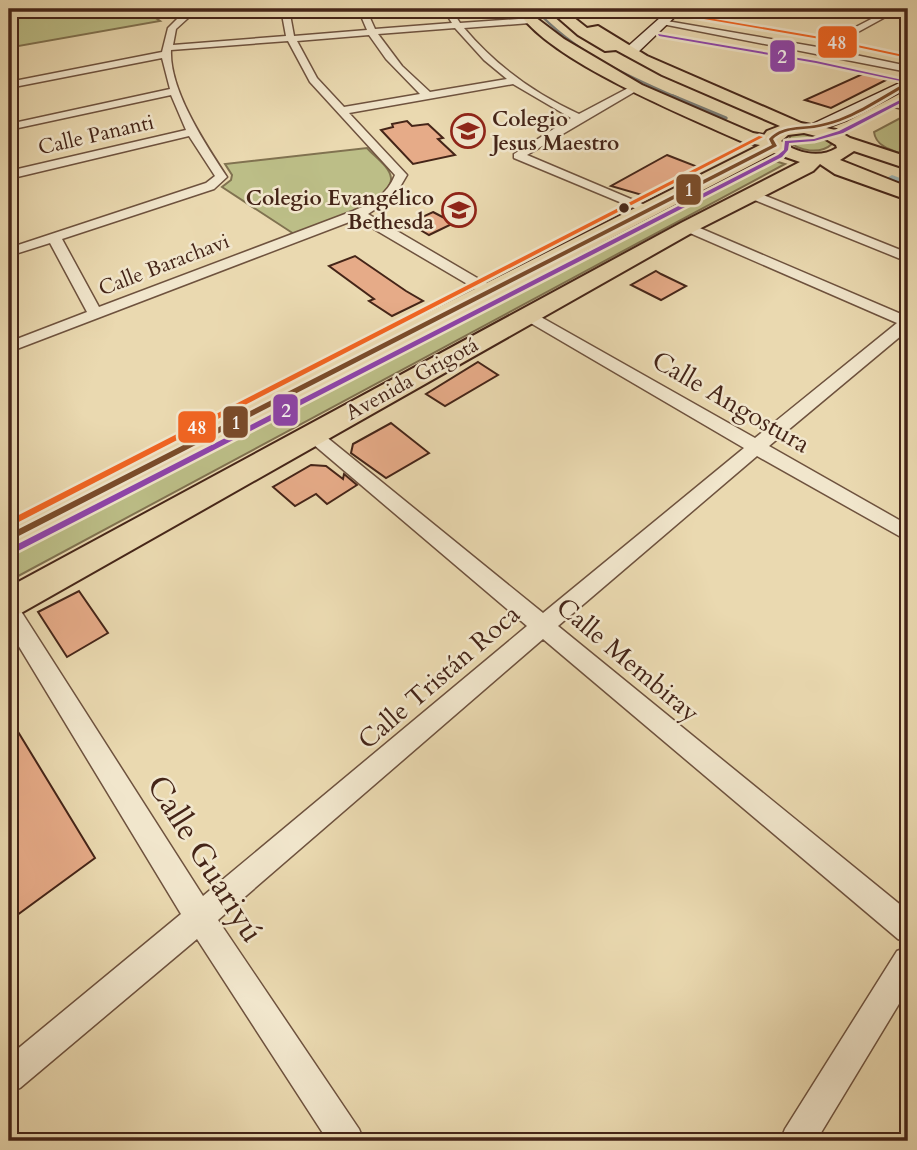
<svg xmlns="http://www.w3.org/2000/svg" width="917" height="1150" font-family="Cardo,serif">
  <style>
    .green { fill: #bcbe87; stroke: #807250; stroke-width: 2 }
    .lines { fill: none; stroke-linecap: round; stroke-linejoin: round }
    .stream-far1 { stroke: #7a7d77; stroke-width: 2.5 }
    .stream { stroke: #7a7d77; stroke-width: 3.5 }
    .canal { fill: #9eb7b7; fill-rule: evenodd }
    .building { fill: #e6ab88; stroke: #452518; stroke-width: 2 }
    .street-casing { stroke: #6e523e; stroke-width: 3 }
    .secondary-casing { stroke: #452518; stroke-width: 3 }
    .primary-casing { stroke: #452518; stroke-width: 4 }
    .street { fill: #f1e6cc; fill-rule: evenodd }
    .secondary { fill: #f1e6cc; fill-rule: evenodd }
    .primary { fill: #ead9b0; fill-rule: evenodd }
    .bus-1-casing { stroke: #f1e6cc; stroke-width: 5 }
    .bus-2-casing { stroke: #f1e6cc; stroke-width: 5 }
    .bus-3-casing { stroke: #f1e6cc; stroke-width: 5 }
    .bus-1 { fill: #7a4b2a; fill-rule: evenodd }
    .bus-2 { fill: #8e44ad; fill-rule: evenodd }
    .bus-3 { fill: #f26522; fill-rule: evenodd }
    .bus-dot { fill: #452518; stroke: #f1e6cc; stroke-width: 2.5 }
    .labels { text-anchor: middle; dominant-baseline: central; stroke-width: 5; stroke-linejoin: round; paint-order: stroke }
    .far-poi-label { font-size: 21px; font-weight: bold; fill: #452518; stroke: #f1e6cc; text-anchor: start }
    .far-street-label { font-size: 21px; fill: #452518; stroke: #f1e6cc }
    .street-label { font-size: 26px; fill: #452518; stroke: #f1e6cc }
    .near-street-label { font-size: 32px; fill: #452518; stroke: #f1e6cc }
    .line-badge { stroke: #f1e6cc; stroke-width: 2.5 }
    .badge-label { font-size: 19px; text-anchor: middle; font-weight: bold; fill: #fff }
  </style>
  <rect width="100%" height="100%" fill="#ead9b0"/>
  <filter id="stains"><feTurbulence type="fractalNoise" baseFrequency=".00286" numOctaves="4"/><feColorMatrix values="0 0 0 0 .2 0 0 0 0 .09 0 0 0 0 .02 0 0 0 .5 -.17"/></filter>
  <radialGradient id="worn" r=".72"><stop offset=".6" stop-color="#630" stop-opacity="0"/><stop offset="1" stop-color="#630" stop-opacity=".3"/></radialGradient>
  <path class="green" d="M9,9H143L160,21L13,47L9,43Z
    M908,114V156C895,151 876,148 874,132Z
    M809,133L823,136L832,144C820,155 799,151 788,141L791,135Z
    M367,148C374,156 390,167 391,178C393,203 314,226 294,234L222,187L231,180L232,175L225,164Z
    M768,159L785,164L9,581V556Z"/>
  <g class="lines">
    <path class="stream-far1" d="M535,9C574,52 625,75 678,98"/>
    <path class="stream" d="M673,96L726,118"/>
    <path class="canal" d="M892,175L908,181V189L887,182L885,179Z"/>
  </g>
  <path class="building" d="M867,72L890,78L831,108L805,100Z
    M407,121L412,126L428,124L443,138L438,139L455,155L413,164L381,130L393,127L392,124Z
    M667,155L698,167L642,195L611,186Z
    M433,212L454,223L429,235L409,223Z
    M355,256L406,291L423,301L392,316L369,301L374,299L329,266Z
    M656,271L661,274L686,286L661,300L631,285Z
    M478,362L498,375L445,406L426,394Z
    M391,423L429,453L386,478L351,453L353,444Z
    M311,465L326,466L343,479L344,474L357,485L327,504L316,494L295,506L273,487Z
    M79,591L108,633L67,657L38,612Z
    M9,717L95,858L9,921Z"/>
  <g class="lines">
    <g class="street-casing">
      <path id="street" d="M146,9H198L176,29L173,45L286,36L281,9H289L294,36L367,30L358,9H366L375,29L452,23L443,9H451L460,23L533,18L530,23L464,28C495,65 535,94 579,114L632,86L641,88L527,155L657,210L656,213H646L514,158V154L571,118L513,84L349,113L407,175L394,197L368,214L496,289L498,292L496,295H486L357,219L9,352V342L87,312L50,243L9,256V248L206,183L215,176L189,136L9,179V171L186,130L171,95L9,130V124L170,89L162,58L9,88V82L162,52L168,28L183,13L164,14ZM455,28L484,60L507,79L430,92L402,66L378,34ZM369,35L386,59L420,94L344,107L317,78L297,41ZM288,41L310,82L395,175C387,195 372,203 353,211L99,307L62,239L214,189L227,177C206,145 169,90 171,50Z
        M851,9H900L827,49L908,66V72L657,23L661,20L817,47L879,15Z
        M898,102L908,104V110L894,107L893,105Z
        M751,190L908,253V262L747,197V191Z
        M688,223L908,317V330L769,446L908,525V541L757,456L558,626L908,911V943L898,939L543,639L218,920L359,1129L364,1141H328L197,939L20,1088L9,1093V1056L181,914L9,630V602L17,605L203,896L527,626L307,439L304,435L307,431H319L543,613L744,448L522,318L519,315L522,312H532L755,438L897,323L683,230L681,227Z
        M908,947V989L816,1141H780L785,1129L897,951Z"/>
    </g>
    <g class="secondary-casing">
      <path id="secondary" d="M670,9H683L635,55H625V49Z
        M908,79V88L847,120L810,134L802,129Z"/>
    </g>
    <g class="primary-casing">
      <path id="primary" d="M517,9H529L535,17L564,39L642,85L753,133L764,135L767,131L780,126L662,75L616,50L605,51L578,35L548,9H563L587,28L598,26L647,56L801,123L836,130L850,138L908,157V169L854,151L840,160L908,187V200L835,174L820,164L813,171L695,231L21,613L9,617V587L681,223L800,162L774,153L20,546L9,550V524L760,145L743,142C688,117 544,59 517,9ZM804,133L824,138L836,145L837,148C819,159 796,153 781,141L788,135Z"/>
    </g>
    <use href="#street" class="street"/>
    <use href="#secondary" class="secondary"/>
    <use href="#primary" class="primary"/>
    <g class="bus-1-casing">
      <path id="bus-1" d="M907,82H908V85C879,101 849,123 814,128C800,130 785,128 773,139L777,146L9,541V534L772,145L769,139C782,125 798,128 816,125C848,120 878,98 907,82Z"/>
    </g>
    <g class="bus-2-casing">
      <path id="bus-2" d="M658,34L816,61L907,81L905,82L816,63L659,36Z
        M908,96V99L843,133L814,141L789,143L788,150L782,157L18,551H12L11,549L12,547L778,155L784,150L785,141L814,139L839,131Z"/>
    </g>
    <g class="bus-3-casing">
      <path id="bus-3" d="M662,10L820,37L908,56V58L820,39L663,12Z
        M759,136L763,137L9,527V520Z"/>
    </g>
    <use href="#bus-1" class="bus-1"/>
    <use href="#bus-2" class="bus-2"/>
    <use href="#bus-3" class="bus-3"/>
  </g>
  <defs>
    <g id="school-ring" transform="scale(1.75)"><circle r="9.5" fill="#f1e6cc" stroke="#8f2418" stroke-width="1.5"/><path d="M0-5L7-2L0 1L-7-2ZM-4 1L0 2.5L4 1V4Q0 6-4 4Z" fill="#8f2418"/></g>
  </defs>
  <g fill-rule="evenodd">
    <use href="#school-ring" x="468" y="131"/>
    <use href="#school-ring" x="459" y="210"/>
  </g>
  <circle class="bus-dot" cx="624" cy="208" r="6"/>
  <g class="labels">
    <g class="far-poi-label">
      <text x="492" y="119">Colegio<tspan x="492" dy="24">Jesus Maestro</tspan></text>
      <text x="434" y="198" text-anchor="end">Colegio Evangélico<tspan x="434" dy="24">Bethesda</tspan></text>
    </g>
    <g class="far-street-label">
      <text transform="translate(96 135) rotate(-13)">Calle Pananti</text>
      <text transform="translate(164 265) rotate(-21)">Calle Barachavi</text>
      <text transform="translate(412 379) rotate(-29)">Avenida Grigotá</text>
    </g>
    <g class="street-label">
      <text transform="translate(731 402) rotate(30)">Calle Angostura</text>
      <text transform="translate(628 660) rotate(40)">Calle Membiray</text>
      <text transform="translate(439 677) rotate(-41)">Calle Tristán Roca</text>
    </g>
    <g class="near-street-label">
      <text transform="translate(205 859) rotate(58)">Calle Guariyú</text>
    </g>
  </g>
  <g class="line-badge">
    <rect x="817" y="25" width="41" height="34" rx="7" fill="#f26522"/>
    <rect x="769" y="39" width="27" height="34" rx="7" fill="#8e44ad"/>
    <rect x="675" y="173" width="27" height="33" rx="7" fill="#7a4b2a"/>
    <rect x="272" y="393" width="27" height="34" rx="7" fill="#8e44ad"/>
    <rect x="222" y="405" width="27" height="34" rx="7" fill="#7a4b2a"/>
    <rect x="177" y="410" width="40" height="34" rx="7" fill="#f26522"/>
  </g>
  <g class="badge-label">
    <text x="837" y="49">48</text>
    <text x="782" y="63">2</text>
    <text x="689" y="196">1</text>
    <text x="286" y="417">2</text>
    <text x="236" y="429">1</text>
    <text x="197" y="434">48</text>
  </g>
  <rect width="917" height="1150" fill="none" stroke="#ead9b0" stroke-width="35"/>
  <rect x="10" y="10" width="896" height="1129" fill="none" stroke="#452518" stroke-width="3.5"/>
  <rect x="18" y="18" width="882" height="1115" fill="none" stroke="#452518" stroke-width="2"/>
  <rect width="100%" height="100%" filter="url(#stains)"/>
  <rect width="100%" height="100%" fill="url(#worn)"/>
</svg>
